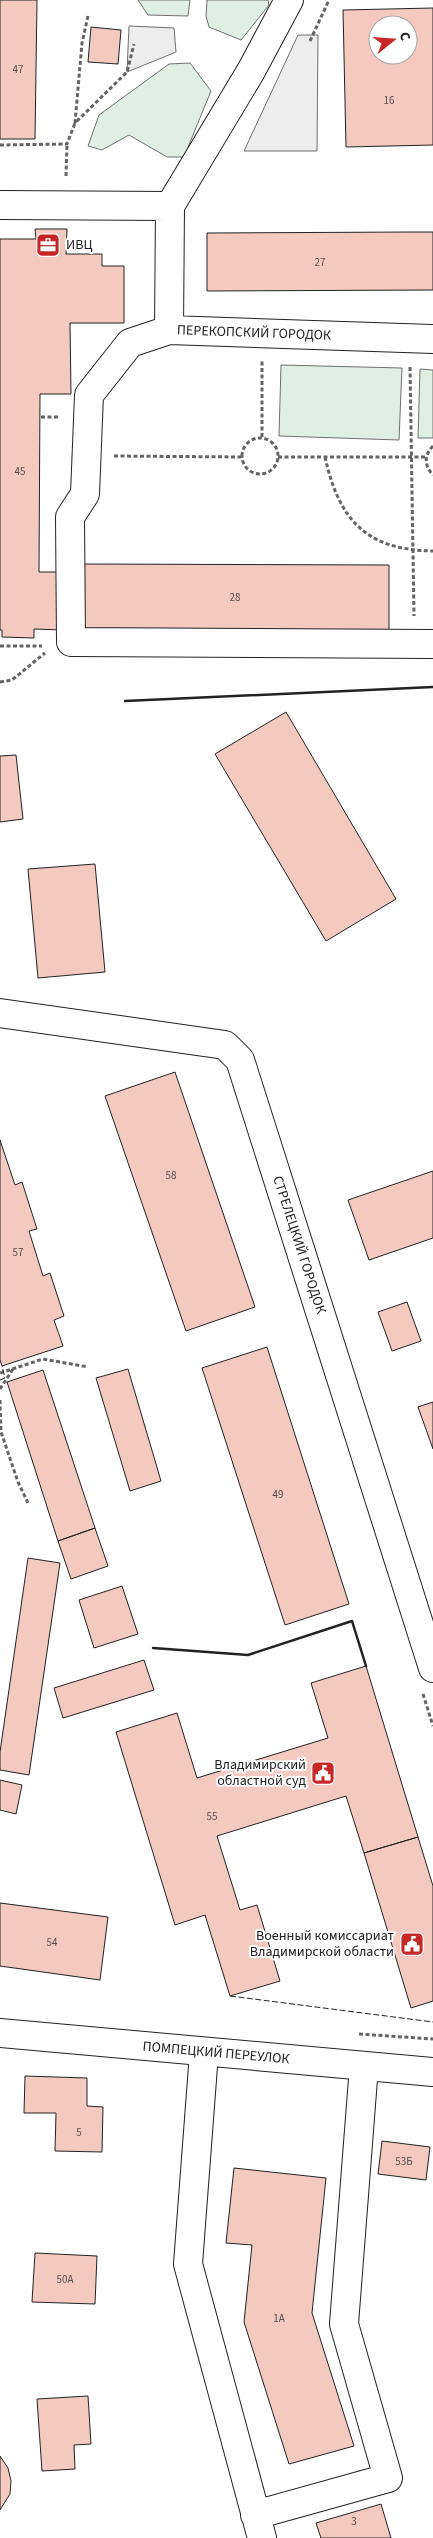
<svg xmlns="http://www.w3.org/2000/svg" width="433" height="2538" font-family="'Source Sans 3',sans-serif">
  <style>
    .green { fill: #e0efe3; stroke: #6f6f6f }
    .parking { fill: #ededed; stroke: #6f6f6f }
    .building { fill: #f3c9c0; stroke: #222; fill-rule: evenodd }
    .lines { fill: none; stroke-linecap: round; stroke-linejoin: round }
    .minor-casing { stroke: #222; stroke-width: 30 }
    .path { stroke: #646464; stroke-width: 3; stroke-dasharray: 4 2.5; stroke-linecap: butt }
    .minor { stroke: #fff; stroke-width: 28 }
    .fence { stroke: #222; stroke-width: 1; stroke-dasharray: 6 2.5; stroke-linecap: butt }
    .wall { stroke: #222; stroke-width: 2.5 }
    .labels { text-anchor: middle; dominant-baseline: central; stroke-width: 4; stroke-linejoin: round; paint-order: stroke }
    .number-label { font-size: 11px; fill: #564c4a }
    .poi-label { font-size: 14px; fill: #222; stroke: #fff; text-anchor: end }
    .street-label { font-size: 14px; fill: #222; stroke: #fff }
  </style>
  <rect width="100%" height="100%" fill="#fff"/>
  <path class="green" d="M138,0H190L188,16L148,15Z
    M207,0H268L269,5L241,40L209,27L206,16Z
    M190,63L211,91L184,157H167L129,135L102,150L88,146L99,115L169,64Z
    M281,365L402,368L399,440L279,436Z
    M420,369L433,370V438H418Z"/>
  <path class="parking" d="M129,26L174,28L176,52L127,72Z
    M298,35H318L317,151H244Z"/>
  <path class="building" d="M0,0H37L35,139H0Z
    M433,8V145L346,147L343,10ZM378,25H408V55H378Z
    M91,27L121,30L118,64L88,62Z
    M35,229H67L66,254H102V266H124V323H70L71,394H40L39,572H63V630L34,629V638L2,637V630H0V239H36Z
    M409,232H433V290L207,291V233Z
    M81,564L389,565V630L81,629Z
    M286,712L396,899L326,941L215,754Z
    M16,755L23,819L0,822V756Z
    M95,864L105,972L38,978L28,869Z
    M175,1072L255,1307L186,1331L105,1096Z
    M0,1140L15,1185L22,1182L37,1229L29,1231L43,1276L50,1273L64,1316L54,1320L63,1346L2,1366L0,1360Z
    M433,1171V1238L369,1260L348,1200Z
    M407,1302L421,1341L392,1351L378,1312Z
    M267,1347L349,1604L285,1625L202,1368Z
    M128,1369L161,1481L130,1491L96,1378Z
    M43,1370L95,1528L58,1541L7,1382Z
    M433,1402V1449L418,1407Z
    M95,1528L108,1566L71,1579L58,1541Z
    M28,1558L60,1563L29,1775L0,1770V1752Z
    M122,1586L138,1634L94,1648L79,1600Z
    M144,1660L154,1690L63,1718L54,1688Z
    M366,1666L418,1837L364,1853L346,1796L217,1836L240,1910L257,1905L280,1981L230,1996L205,1915L175,1925L116,1732L177,1713L197,1778L328,1738L311,1683Z
    M0,1780L22,1785L16,1814L0,1810Z
    M418,1837L433,1886V2001L411,2008L364,1853Z
    M0,1903L108,1917L100,1980L0,1966Z
    M25,2076L87,2078V2106L103,2107L102,2152L55,2151L56,2113H24Z
    M382,2141L430,2147L426,2180L378,2174Z
    M234,2168L326,2178L312,2313L354,2446L289,2464L244,2322L252,2245L226,2243Z
    M35,2253L97,2256L95,2304L32,2302Z
    M88,2396L91,2444L74,2445L75,2469L42,2471L37,2399Z
    M0,2456L8,2468L11,2481L10,2494L0,2510Z
    M381,2504L391,2538H321L316,2523Z"/>
  <g class="lines">
    <g class="minor-casing">
      <path id="minor" d="M0,205L170,206L251,71L289,0
        M169,330L170,206
        M433,339L169,330L130,343L89,395L85,494L70,517L71,642L433,644
        M0,1013L225,1045L240,1060L433,1668
        M0,2033L433,2072
        M204,2053L188,2264L262,2538
        M255,2515L388,2478L344,2324L364,2066"/>
    </g>
    <path class="path" d="M88,16L82,43L75,123L127,72L134,44
      M310,41L329,0
      M0,145L67,144L75,123
      M66,176L67,144
      M410,367L414,616
      M41,417H60
      M262,437V361
      M242 456a18 18 0 1 1 36 0a18 18 0 1 1-36 0Z
      M433,446C424,455 424,466 433,475
      M114,456L241,457
      M278,457H426
      M325,457C339,520 366,550 433,551
      M0,646H42
      M0,682L12,680L45,653
      M0,1373L43,1359L88,1367
      M0,1389L13,1369
      M0,1400L1,1432L18,1482L28,1503
      M423,1694L433,1726
      M359,2034L433,2039"/>
    <use href="#minor" class="minor"/>
    <path class="fence" d="M0,1380L5,1378L2,1366
      M230,1996L433,2022"/>
    <path class="wall" d="M125,701L433,687
      M153,1648L248,1655L352,1621L366,1666"/>
  </g>
  <defs>
    <g id="office-square" transform="scale(1.25)"><rect x="-9" y="-9" width="18" height="18" rx="4" fill="#c62828" stroke="#fff"/><path d="M-6-3h4V-5.5h4V-3h4V5H-6ZM-1-4.5V-3h2v-1.5ZM-6 0V1H6V0Z" fill="#fff"/></g>
    <g id="civic-square" transform="scale(1.25)"><rect x="-9" y="-9" width="18" height="18" rx="4" fill="#c62828" stroke="#fff"/><path d="M-.6-6.5H3V-4.5H.6V-3L4-1V1h2V6H-6V1h2V-1L-.6-3ZM-1.2 2.5V6h2.4V2.5Z" fill="#fff"/></g>
  </defs>
  <g fill-rule="evenodd">
    <use href="#office-square" x="48" y="245"/>
    <use href="#civic-square" x="323" y="1773"/>
    <use href="#civic-square" x="412" y="1944"/>
  </g>
  <g class="labels">
    <g class="number-label">
      <text x="18" y="69">47</text>
      <text x="389" y="100">16</text>
      <text x="320" y="262">27</text>
      <text x="20" y="471">45</text>
      <text x="235" y="597">28</text>
      <text x="171" y="1175">58</text>
      <text x="18" y="1252">57</text>
      <text x="278" y="1494">49</text>
      <text x="212" y="1816">55</text>
      <text x="52" y="1942">54</text>
      <text x="79" y="2132">5</text>
      <text x="404" y="2161">53Б</text>
      <text x="65" y="2279">50А</text>
      <text x="279" y="2318">1А</text>
      <text x="354" y="2521">3</text>
    </g>
    <g class="poi-label">
      <text x="66" y="245" text-anchor="start">ИВЦ</text>
      <text x="306" y="1765">Владимирский<tspan x="306" dy="16">областной суд</tspan></text>
      <text x="394" y="1936">Военный комиссариат<tspan x="394" dy="16">Владимирской области</tspan></text>
    </g>
    <g class="street-label">
      <text transform="translate(254 333) rotate(2)">ПЕРЕКОПСКИЙ ГОРОДОК</text>
      <text transform="translate(299 1245) rotate(72)">СТРЕЛЕЦКИЙ ГОРОДОК</text>
      <text transform="translate(216 2053) rotate(5)">ПОМПЕЦКИЙ ПЕРЕУЛОК</text>
    </g>
  </g>
  <g transform="translate(393 40) rotate(73)"><circle r="24" fill="#ffffff" stroke="#a7a7a7"/>
  <path d="M0-4L9 19L0 12L-9 19Z" fill="#c62828"/>
  <text y="-8" font-size="14" font-weight="bold" text-anchor="middle" fill="#222222">С</text>
  </g>
</svg>
